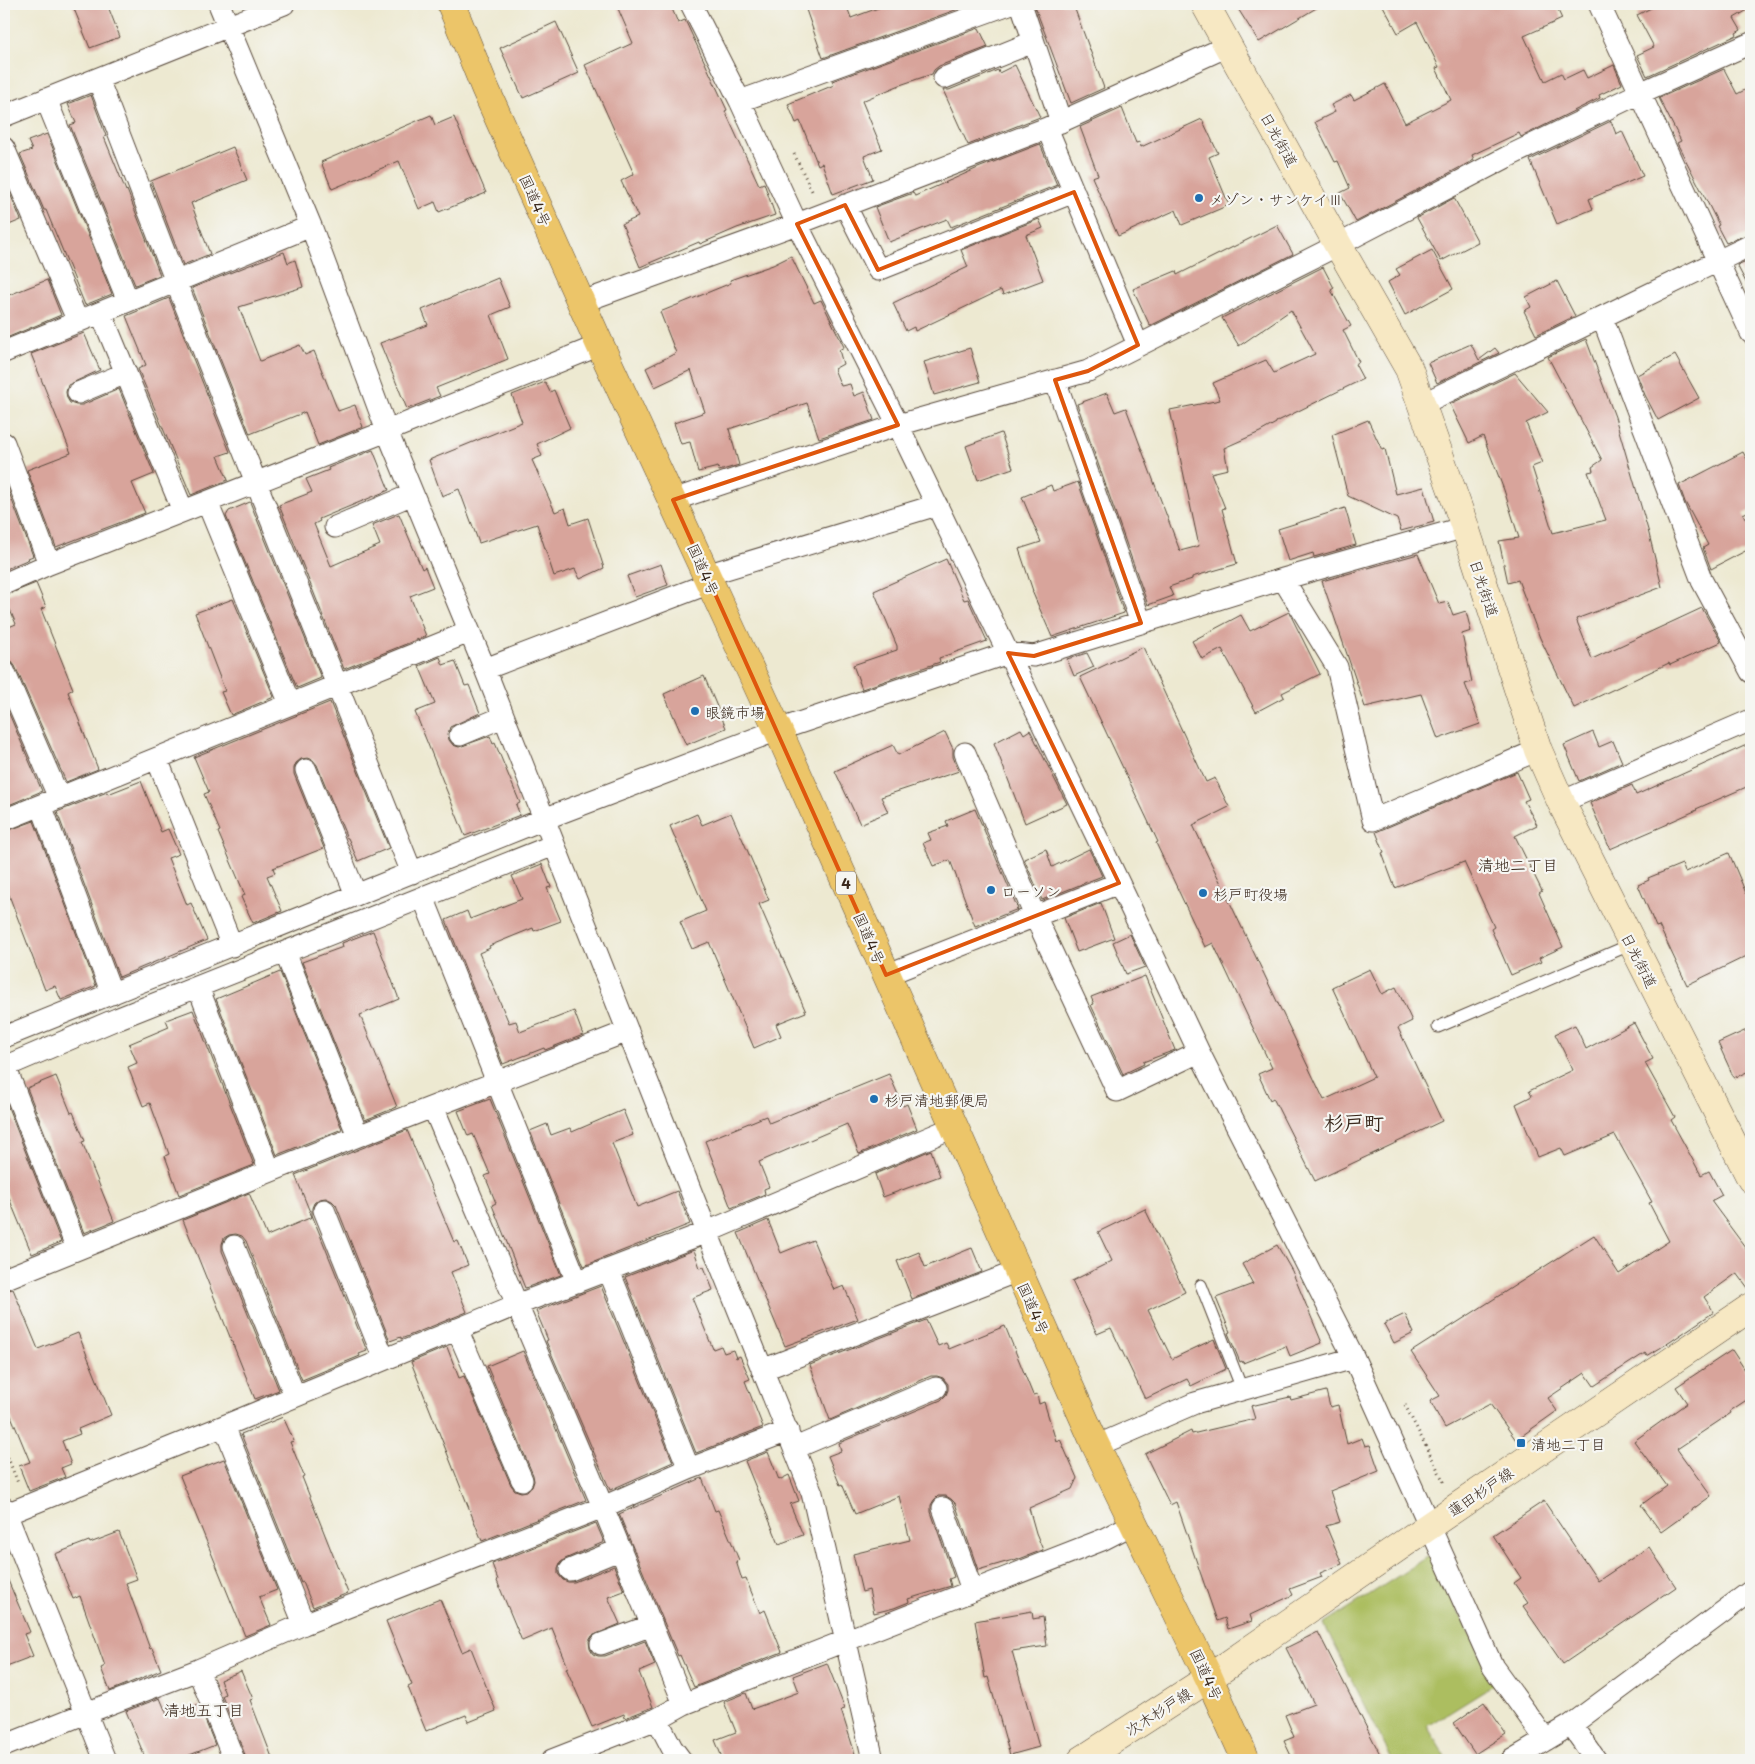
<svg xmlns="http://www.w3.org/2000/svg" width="1755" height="1764" font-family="'Playpen Sans','Klee One',sans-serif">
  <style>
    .green { fill: #acbe61; stroke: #747440 }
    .building { fill: #d8a49b }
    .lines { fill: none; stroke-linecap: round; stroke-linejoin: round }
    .lane-casing { stroke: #564739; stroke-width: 13 }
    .street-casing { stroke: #564739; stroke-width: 23 }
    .secondary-casing { stroke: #564739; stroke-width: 29 }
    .highway-casing { stroke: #564739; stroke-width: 29 }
    .path { stroke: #564739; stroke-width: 3; stroke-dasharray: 1 4; stroke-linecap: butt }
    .lane { stroke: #fff; stroke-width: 11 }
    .street { stroke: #fff; stroke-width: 21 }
    .secondary { stroke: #f7e8c3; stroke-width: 28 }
    .highway { stroke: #ecc569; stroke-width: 28 }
    .marked { fill: none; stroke: #df570d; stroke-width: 4; stroke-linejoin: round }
    .poi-dot { fill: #1f6fb2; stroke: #f6f6f2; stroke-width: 2 }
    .labels { text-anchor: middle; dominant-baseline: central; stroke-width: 4.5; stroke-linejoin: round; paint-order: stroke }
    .shield { fill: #f6f6f2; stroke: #73675e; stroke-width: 1 }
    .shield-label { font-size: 14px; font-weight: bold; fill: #3b2a1e }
    .street-label { font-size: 15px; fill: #3b2a1e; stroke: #f6f6f2 }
    .poi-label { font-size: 15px; fill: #3b2a1e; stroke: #f6f6f2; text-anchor: start }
    .neighbourhood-label { font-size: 16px; fill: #3b2a1e; stroke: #f6f6f2 }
    .district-label { font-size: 20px; font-weight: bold; fill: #3b2a1e; stroke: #f6f6f2 }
  </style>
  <rect width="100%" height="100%" fill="#f6f6f2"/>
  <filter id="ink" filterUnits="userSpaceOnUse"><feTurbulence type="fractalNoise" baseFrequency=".02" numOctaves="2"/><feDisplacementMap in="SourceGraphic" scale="10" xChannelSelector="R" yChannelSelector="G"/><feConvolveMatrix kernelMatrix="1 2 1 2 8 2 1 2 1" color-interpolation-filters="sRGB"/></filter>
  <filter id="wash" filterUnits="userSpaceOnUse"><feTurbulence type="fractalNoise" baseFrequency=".0096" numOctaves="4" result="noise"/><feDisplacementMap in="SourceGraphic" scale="20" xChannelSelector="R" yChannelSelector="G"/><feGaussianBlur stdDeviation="1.12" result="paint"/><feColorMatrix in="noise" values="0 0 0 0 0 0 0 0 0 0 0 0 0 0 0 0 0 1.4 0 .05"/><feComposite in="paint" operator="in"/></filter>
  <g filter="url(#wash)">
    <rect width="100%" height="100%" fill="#ede9d1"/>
    <path class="green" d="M1429,1556L1496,1683L1427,1726L1447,1760H1392L1324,1624Z"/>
    <g id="blocks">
      <path class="building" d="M72,4H107L120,37L90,48Z
        M616,4H670L678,23L685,20L727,110L725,111L759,185L764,183L775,215L737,228L700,244L699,242L640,267L622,224L638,217L621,181L634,174L585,65L633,43Z
        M804,4H846L851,18L889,4L969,5L823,58Z
        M1034,4H1073L1104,88L1071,103Z
        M1235,4H1323L1259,42Z
        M1382,4H1555L1562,19L1524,36L1545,81L1561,73L1564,79L1583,70L1587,78L1614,65L1622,84L1599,95L1600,98L1521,137L1519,133L1472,155L1474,160L1356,222L1340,193L1350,188L1338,161L1335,162L1315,122L1335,112L1331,105L1351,95L1354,100L1385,84L1405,123L1451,100L1436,68L1439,67L1417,22L1398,33Z
        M1659,4H1751V8L1734,18L1741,30L1736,33L1737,35L1647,76L1637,55L1654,47L1637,15Z
        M556,22L579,73L523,98L500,48Z
        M979,28L988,47L939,66L934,70L932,74L900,85L862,101L882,149L864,156L873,179L833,194L822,163L818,165L800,121L796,123L788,104L834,85L832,81Z
        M1015,65L1040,117L968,145L943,90H949L998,70L999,73Z
        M1724,69L1737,94L1751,87V233L1726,243L1717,226L1719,225L1677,143L1681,141L1659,98Z
        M91,95L106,136L104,137L126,191L127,190L160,275L135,285L70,125L76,123L68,104Z
        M1122,108L1136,143L1140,142L1141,147L1202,119L1218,153L1209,157L1229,205L1182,225L1176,210L1118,236L1092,177L1098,175L1080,127Z
        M431,115L435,125L454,117L486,193L439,212L435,202L419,209L399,161L332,189L321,162Z
        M1611,121L1616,134L1622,131L1643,176L1589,199L1593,209L1557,224L1530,160Z
        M47,134L112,294L85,305L46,210H44L20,154L32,150L28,141Z
        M1040,144L1057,185L951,227L947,219L889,242L875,207L913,193L915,196L978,168Z
        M233,147L247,180L191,203L210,254L183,265L151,181Z
        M4,179L21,220L4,227Z
        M1454,198L1478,242L1441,261L1417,218Z
        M1039,219L1043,228L1026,235L1043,280L1003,295L1001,290L915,331L914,327L906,331L893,303L968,267L961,250Z
        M1277,225L1293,254L1150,326L1133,289L1176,271L1177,275Z
        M1432,250L1453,289L1405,315L1388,282L1400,275L1396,269Z
        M284,252L288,263L295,260L303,287L239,307L260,361L300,345L305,355L314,351L338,411L355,405L363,427L318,445L305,412L250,434L192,288L265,259Z
        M791,256L814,303L821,300L844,347L839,350L843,364L834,369L841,386L850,384L854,396L864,392L874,420L819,438L807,403L729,429L739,465L719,471L718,467L698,472L690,442L681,444L674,423L705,412L691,370L655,387L646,368L676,353L660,312L731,283L730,280L773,265Z
        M1751,259V292L1737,265Z
        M1323,267L1334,288L1331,290L1351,326L1343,330L1359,362L1355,364L1363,379L1276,422V423L1260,432L1224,448L1228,469L1211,473L1225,508L1222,509L1237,564L1192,577V579L1169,587L1173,596L1148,605L1077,404L1107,393L1115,412L1126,408L1180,551L1199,546L1170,410L1220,400L1213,383L1266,360L1274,373L1315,354L1291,310L1239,346L1222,318Z
        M498,278L510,307L491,315L508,359L436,388L440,396L407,409L380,343L428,325L422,310Z
        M47,280L61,315L4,339V297Z
        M1557,281L1575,316L1536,335L1524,311L1531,307L1526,297Z
        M169,298L230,452L218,456L228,480L191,495L138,369L146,365L126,316Z
        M84,333L100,370L68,385L66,392L67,398L70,403L76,405H82L119,389L154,474L132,483L145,513L56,547L27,470L71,453L31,354Z
        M1586,339L1615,417L1648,530L1662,587L1576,619L1592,659L1702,608L1721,642L1670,665L1669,663L1574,708L1540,638L1518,580L1508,583L1499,541L1519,538L1504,490L1483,436L1469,443L1450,404L1515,373L1548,412L1526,423L1542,463L1532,467L1553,533L1606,520L1588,472L1593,471L1592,467L1602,460L1548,357Z
        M1471,344L1479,360L1495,348L1499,353L1437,383L1428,363Z
        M970,348L980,382L934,395L924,362Z
        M1675,355L1699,398L1658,420L1645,395L1637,375Z
        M545,382L550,392L554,390L570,428L537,444L542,456L532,460L555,512L565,508L570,524L588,518L604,568L580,579L575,569L554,576L537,524L479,543L459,489L442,496L429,460L522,422L512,395Z
        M1368,420L1382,450L1385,449L1396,494L1424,487L1434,522L1401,531L1397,519L1348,496L1332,435Z
        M1001,433L1013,468L978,480L966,446Z
        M373,450L389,490L319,519L320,521L314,524L331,566L380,545L372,525L399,514L422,569L425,567L433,587L410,596L426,636L344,669L279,505L312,492L306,479L329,470L328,468Z
        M1743,452L1751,467V510L1743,514L1751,529V548L1711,569L1703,548L1708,545L1685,502L1679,485Z
        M4,479L33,556L28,558L29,559L4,570Z
        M1078,482L1124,613L1052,637L1032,591H1033L1019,549L1041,542L1022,497L1051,485L1053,491Z
        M250,502L321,678L297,688L226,516L229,511Z
        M1345,508L1356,545L1314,557L1313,553L1288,561L1278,529Z
        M1418,554L1439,604L1448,602L1453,615L1466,611L1471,631L1462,634L1472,682L1465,684L1480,724L1438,739L1421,694L1365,707L1322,581Z
        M946,559L964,600L968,599L987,641L939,658L940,662L862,689L853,665L897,650V646L874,591Z
        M661,564L668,585L635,597L627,576Z
        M36,583L46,607L41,609L73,689L68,692L98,769L66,782L15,666L11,661L4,659V629L16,624L4,596Z
        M233,599L274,697L231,715L221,692L225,691L195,613Z
        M1289,612L1320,674L1282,693L1284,697L1256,712L1222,649L1202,659L1192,641L1241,615L1250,631Z
        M1143,647L1206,782L1215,778L1229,807L1193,825L1324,1100L1374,1077L1332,987L1370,969L1382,994L1396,987L1412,1021L1398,1028L1442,1121L1315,1181L1273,1098L1270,1100L1258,1074L1272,1068L1213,943L1205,947L1156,843L1158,842L1080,677Z
        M1087,653L1094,667L1074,676L1067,659Z
        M440,657L443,665L455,661L465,686L469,685L480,713L450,727L448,734L449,740L453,745L459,747L490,736L493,744L495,743L520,803L516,805L520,815L465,836L415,712L435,704L419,666Z
        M704,676L726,728L686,745L664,694Z
        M4,702L42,791L4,807Z
        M330,702L389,848L358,861L348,838H347L317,765L313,760L308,758L301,759L296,763L294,768V774L324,848L273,868L275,873L267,876L282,911L253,923L241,897L245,895L218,832L220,831L204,794L209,792L194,757Z
        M1021,729L1024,734L1030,730L1067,804L1025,823L994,743Z
        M945,732L953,749V757L959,771L881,797L888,812L860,824L835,771L893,745L898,755Z
        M1593,732L1599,747L1613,741L1622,762L1579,781L1564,745Z
        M1751,743V785L1696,809L1697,810L1668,823V824L1610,849L1590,803L1632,785L1636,795Z
        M1517,772L1529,799L1524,801L1537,825L1515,836L1542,891L1539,893L1563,947L1539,958L1541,962L1511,975L1491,929L1494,927L1464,862L1395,888L1382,853L1384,852L1376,832Z
        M141,781L161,832L168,829L179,854L168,858L187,905L191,903L207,940L119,977L57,812L107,792L108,794Z
        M975,809L1018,909L975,926L950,860L933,866L923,843L931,840L928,833L948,826L946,821Z
        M731,813L769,900L759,904L806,1012L776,1024L781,1036L754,1048L709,942L692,949L680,922L706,911L670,826L697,814L702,825Z
        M34,821L96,986L61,1000L55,986L45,990L4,882V832Z
        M1046,849L1052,867L1089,849L1102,876L1042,900L1024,859Z
        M1729,853L1751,905V954L1687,985L1659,926L1656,927L1638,885L1649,880L1648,878L1682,864L1685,872Z
        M542,864L551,887L547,888L561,921L534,931L533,928L489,946L490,948L479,953L509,1023L516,1021L520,1032L574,1011L583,1035L545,1050L544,1048L503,1064L446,920L467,911L470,919L522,899L512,876Z
        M1101,903L1114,938L1077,952L1064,918Z
        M373,931L399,999L360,1015L397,1107L365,1120L302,962L343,947L342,943Z
        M1130,934L1145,967L1126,974L1113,942Z
        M280,972L342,1129L277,1155L216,999Z
        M1145,976L1175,1050L1143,1062L1144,1064L1123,1074L1091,1005L1094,1004L1091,997Z
        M193,1010L254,1165L179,1195L165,1156L169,1154L150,1103L143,1106L128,1067L137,1063L129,1044L169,1027L166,1020Z
        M1634,1023L1653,1059L1645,1063L1675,1117L1671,1120L1701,1175L1709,1171L1722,1195L1711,1201L1751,1255V1292L1737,1273L1704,1297L1714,1312L1670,1342L1647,1356L1645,1353L1594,1386L1585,1373L1548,1398L1557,1411L1516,1440L1490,1404L1445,1428L1430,1401L1440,1396L1411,1352L1594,1235L1619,1274L1669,1241L1649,1203L1652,1202L1615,1135L1565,1156L1561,1148L1538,1157L1516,1104L1532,1096L1529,1091L1573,1070L1555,1034L1575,1025L1586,1049Z
        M1751,1028V1070L1734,1078L1718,1043Z
        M889,1074L903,1106L907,1104L917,1129L859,1154L847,1124L759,1162L769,1187L764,1189L765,1194L731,1208L705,1141L766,1116L769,1123Z
        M56,1076L71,1113L73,1112L85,1141L82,1142L114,1221L84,1233L27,1088Z
        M4,1097L61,1242L32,1254L4,1186Z
        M490,1099L561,1275L525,1288L492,1205L496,1203L485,1176L490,1174L473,1134L468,1136L458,1111Z
        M623,1110L633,1135L612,1143L637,1207L677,1191L690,1224L584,1266L530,1131L547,1124L551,1135L570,1128L572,1132Z
        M407,1130L454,1242L458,1241L468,1265L451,1272L467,1312L401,1339V1337L390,1341L336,1205L332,1201L326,1198L319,1199L314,1203L312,1208V1215L367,1351L359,1354L360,1356L302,1380L246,1241L242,1236L236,1234L229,1235L224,1238L222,1244V1251L279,1390L255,1399L183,1220L249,1193L267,1236L312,1217L295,1175Z
        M931,1150L940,1176L883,1197L875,1174Z
        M1145,1209L1185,1292L1148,1310L1172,1359L1214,1339L1226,1369L1191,1386L1187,1379L1145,1399L1111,1328L1097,1334L1072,1281L1112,1261L1098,1232Z
        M768,1220L781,1253L813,1240L834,1290L844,1286L858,1319L785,1346L738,1233Z
        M1277,1245L1292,1271L1322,1343L1290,1356L1286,1346L1243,1363L1242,1361L1240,1362L1228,1333L1230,1332L1216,1298L1253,1284L1242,1264Z
        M972,1248L982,1272L912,1299L897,1261L919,1252L925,1267Z
        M694,1250L700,1268L704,1267L713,1290L692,1298L713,1349L721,1346L724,1353L733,1350L736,1358L740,1356L750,1379L745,1381L763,1427L696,1453L625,1277Z
        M601,1286L673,1462L610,1490L546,1341L548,1340L536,1311Z
        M13,1289L38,1349L78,1333L111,1415L78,1429L80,1434L62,1441L71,1464L61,1468L65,1477L29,1491L19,1466L30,1462L4,1399V1291Z
        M1405,1314L1414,1333L1394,1343L1384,1324Z
        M926,1320L938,1346L946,1343L949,1349L1005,1326L1033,1395L1037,1394L1039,1404L1044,1402L1056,1441L1060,1439L1077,1478L1072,1489L1029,1508L1036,1533L1043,1550L1014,1561L1013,1560L978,1570L955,1503L951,1499L946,1496H938L934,1500L931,1505V1512L954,1577L949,1579L951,1586L908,1599L909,1602L894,1608L874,1613L869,1590L862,1592L853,1554L910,1540L899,1496L855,1514L842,1484L840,1485L828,1456L841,1451L839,1443L941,1400L946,1395L948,1390V1384L943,1378L937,1376H931L830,1420L810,1365Z
        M447,1347L459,1378L464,1376L511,1485L515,1490L521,1492L527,1491L532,1487L534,1481L533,1475L487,1366L523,1351L586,1500L482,1541L411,1362Z
        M1732,1350L1751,1379V1397L1730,1411L1731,1413L1677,1449L1711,1496L1661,1532L1641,1505L1667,1486L1634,1441L1687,1403L1676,1387Z
        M1326,1391L1330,1407L1338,1405L1347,1444L1362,1438L1365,1446L1370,1445L1379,1471L1330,1491L1340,1522L1326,1526L1342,1564L1320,1573L1322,1577L1290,1589L1293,1595L1250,1615L1252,1621L1228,1629L1225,1618L1217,1621L1176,1502L1170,1505L1145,1454L1191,1431L1192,1434L1255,1419L1251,1406L1290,1397L1291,1400Z
        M283,1417L294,1441L290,1442L304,1476L302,1477L348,1593L313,1607L303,1582L301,1583L241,1434Z
        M768,1452L779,1480L789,1475L799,1501L790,1504L803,1535L779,1544L745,1461Z
        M224,1459L277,1590L259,1597L271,1625L245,1636L180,1476Z
        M702,1478L715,1511L718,1510L739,1560L736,1561L742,1580L746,1579L760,1613L765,1610L782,1652L694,1687L680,1655L678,1656L619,1514Z
        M1544,1501L1598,1581L1649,1547L1676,1587L1563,1664L1523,1606L1528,1603L1514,1583L1521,1578L1493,1535Z
        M596,1523L604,1542L565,1559L560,1563L558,1568V1574L563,1580L568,1582H574L614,1566L624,1591L608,1597L620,1624L592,1636L589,1641L590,1649L593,1654L598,1656H605L645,1641L655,1665L639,1672L653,1707L625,1718L624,1714L592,1727L566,1668L568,1667L552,1628L522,1641L497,1581L498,1580L492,1564Z
        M119,1532L137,1579L126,1583L150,1649L152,1648L161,1670L110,1691L101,1668L105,1666L80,1596L73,1599L55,1554L89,1541L90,1543Z
        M4,1571L30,1632L24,1634L33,1656L4,1667Z
        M440,1599L462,1652L471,1648L496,1711L469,1722L466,1715L426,1731L408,1687L412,1685L386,1621Z
        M1032,1611L1033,1619L1043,1617L1047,1646L1012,1651L1039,1747L1010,1755L988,1677L985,1678L975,1621Z
        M1318,1632L1383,1760H1293L1284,1741L1294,1737L1285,1715L1314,1704L1286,1648Z
        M827,1663L845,1709L841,1710L857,1760H723L715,1740L736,1732L724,1702L746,1693L752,1709L799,1692L793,1676Z
        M241,1671L253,1699L250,1700L273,1760H247L222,1696L225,1694L220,1680Z
        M160,1698L168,1717L199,1705L215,1745L177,1760H146L126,1711Z
        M1484,1702L1506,1734L1475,1754L1454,1723Z"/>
    </g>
  </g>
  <g filter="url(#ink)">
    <use href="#blocks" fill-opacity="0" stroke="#564739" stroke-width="1"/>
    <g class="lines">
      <g class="lane-casing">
        <path id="lane" d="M1438,1027L1632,944
          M1201,1285L1242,1389"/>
      </g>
      <g class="street-casing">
        <path id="street" d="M219,4L311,226L387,431L485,669L707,1232L812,1493L873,1760
          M691,4L740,101L797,224L898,425L1119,883L1199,1052L1354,1358L1493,1667L1546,1740
          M1021,4L1061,122
          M1599,4L1751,333
          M944,78L1033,42
          M98,79L176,282L412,873
          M46,99L128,301
          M740,101L1009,4
          M4,116L284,4
          M1047,128L1138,345
          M4,148L78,322
          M845,205L878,270L1074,192
          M582,302L797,224L1047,128L1228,46
          M101,313L183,511
          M1602,317L1702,581L1751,672
          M4,352L311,226
          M1055,380L1141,623
          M78,393L126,373
          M1422,404L1751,245
          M4,443L49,564
          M673,500L898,425L1088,371L1338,245L1507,157L1640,93L1751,43
          M207,502L290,704
          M335,527L413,494
          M706,575L937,505
          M1283,579L1337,667L1373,820L1538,750
          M4,584L49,564L387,431L600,345
          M485,669L710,583
          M4,671L59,798
          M460,735L503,717
          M965,753L1035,916L1117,1091L1199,1052
          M157,759L232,946
          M306,770L356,895
          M1561,802L1751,720
          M41,805L112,994
          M4,820L469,632
          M423,897L577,1282
          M285,952L358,1136
          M886,975L1119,883
          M198,987L270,1171
          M4,1037L544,819L778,730L1008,653L1034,656L1283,579L1465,527
          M5,1066L77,1249
          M4,1067L119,1018L554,845
          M433,1107L603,1507L684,1704
          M324,1210L384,1359
          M234,1246L295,1396
          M609,1271L689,1469
          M4,1279L358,1136L628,1031
          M457,1329L522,1480
          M762,1370L1018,1271
          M224,1426L304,1624
          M1096,1446L1195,1403L1354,1358
          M795,1448L936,1388
          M4,1508L105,1760
          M943,1508L972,1590
          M4,1515L224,1426L516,1305L707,1232L954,1127
          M570,1570L621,1549
          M601,1644L652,1625
          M198,1670L234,1760
          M657,1719L672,1748L681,1760
          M1571,1725L1596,1760
          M4,1746L86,1713L198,1670L304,1624L603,1507L689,1469L788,1431
          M552,1760L657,1719L684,1704L1102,1540L1135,1523
          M1512,1760L1571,1725L1751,1591"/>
      </g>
      <g class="secondary-casing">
        <path id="secondary" d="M1205,4L1338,245L1409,369L1465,527L1538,750L1561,802L1751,1179
          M1082,1760L1209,1678L1429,1526L1751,1307"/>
      </g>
      <g class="highway-casing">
        <path id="highway" d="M451,4L485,88L600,345L778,730L1096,1446L1209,1678L1246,1760"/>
      </g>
      <path class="path" d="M794,154L813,193
        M1405,1405L1444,1482
        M4,1448L18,1483"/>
      <use href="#lane" class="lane"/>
      <use href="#street" class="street"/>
      <use href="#secondary" class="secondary"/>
      <use href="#highway" class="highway"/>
    </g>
  </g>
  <path class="marked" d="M1074,192L1138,345L1088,371L1055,380L1141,623L1034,656L1008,653L1119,883L886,975L673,500L898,425L797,224L845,205L878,270Z"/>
  <g class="poi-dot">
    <circle cx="1199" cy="198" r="5"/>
    <circle cx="695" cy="711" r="5"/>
    <circle cx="991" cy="890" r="5"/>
    <circle cx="1203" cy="893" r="5"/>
    <circle cx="874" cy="1099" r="5"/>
    <rect x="1516" y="1438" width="10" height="10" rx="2.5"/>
  </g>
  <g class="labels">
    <rect class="shield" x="836" y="871.5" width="20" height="23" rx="4"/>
    <g class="shield-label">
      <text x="846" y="883">4</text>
    </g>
    <g class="street-label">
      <text transform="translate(1280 139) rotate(61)">日光街道</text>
      <text transform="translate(536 200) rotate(66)">国道4号</text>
      <text transform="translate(704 569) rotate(66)">国道4号</text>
      <text transform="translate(1485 588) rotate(72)">日光街道</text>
      <text transform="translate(870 938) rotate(66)">国道4号</text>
      <text transform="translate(1640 960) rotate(63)">日光街道</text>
      <text transform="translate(1034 1308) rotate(66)">国道4号</text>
      <text transform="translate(1480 1491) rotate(-34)">蓮田杉戸線</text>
      <text transform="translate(1207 1674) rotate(65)">国道4号</text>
      <text transform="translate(1158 1711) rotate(-33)">次木杉戸線</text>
    </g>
    <g class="poi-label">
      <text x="1209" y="198">メゾン・サンケイⅢ</text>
      <text x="705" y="711">眼鏡市場</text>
      <text x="1001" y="890">ローソン</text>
      <text x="1213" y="893">杉戸町役場</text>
      <text x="884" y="1099">杉戸清地郵便局</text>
      <text x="1531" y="1443">清地二丁目</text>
    </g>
    <g class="neighbourhood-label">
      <text x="1518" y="864">清地二丁目</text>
      <text x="204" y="1709">清地五丁目</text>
    </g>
    <g class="district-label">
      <text x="1354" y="1122">杉戸町</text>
    </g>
  </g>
  <rect width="1755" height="1764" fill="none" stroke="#f6f6f2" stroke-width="20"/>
</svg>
